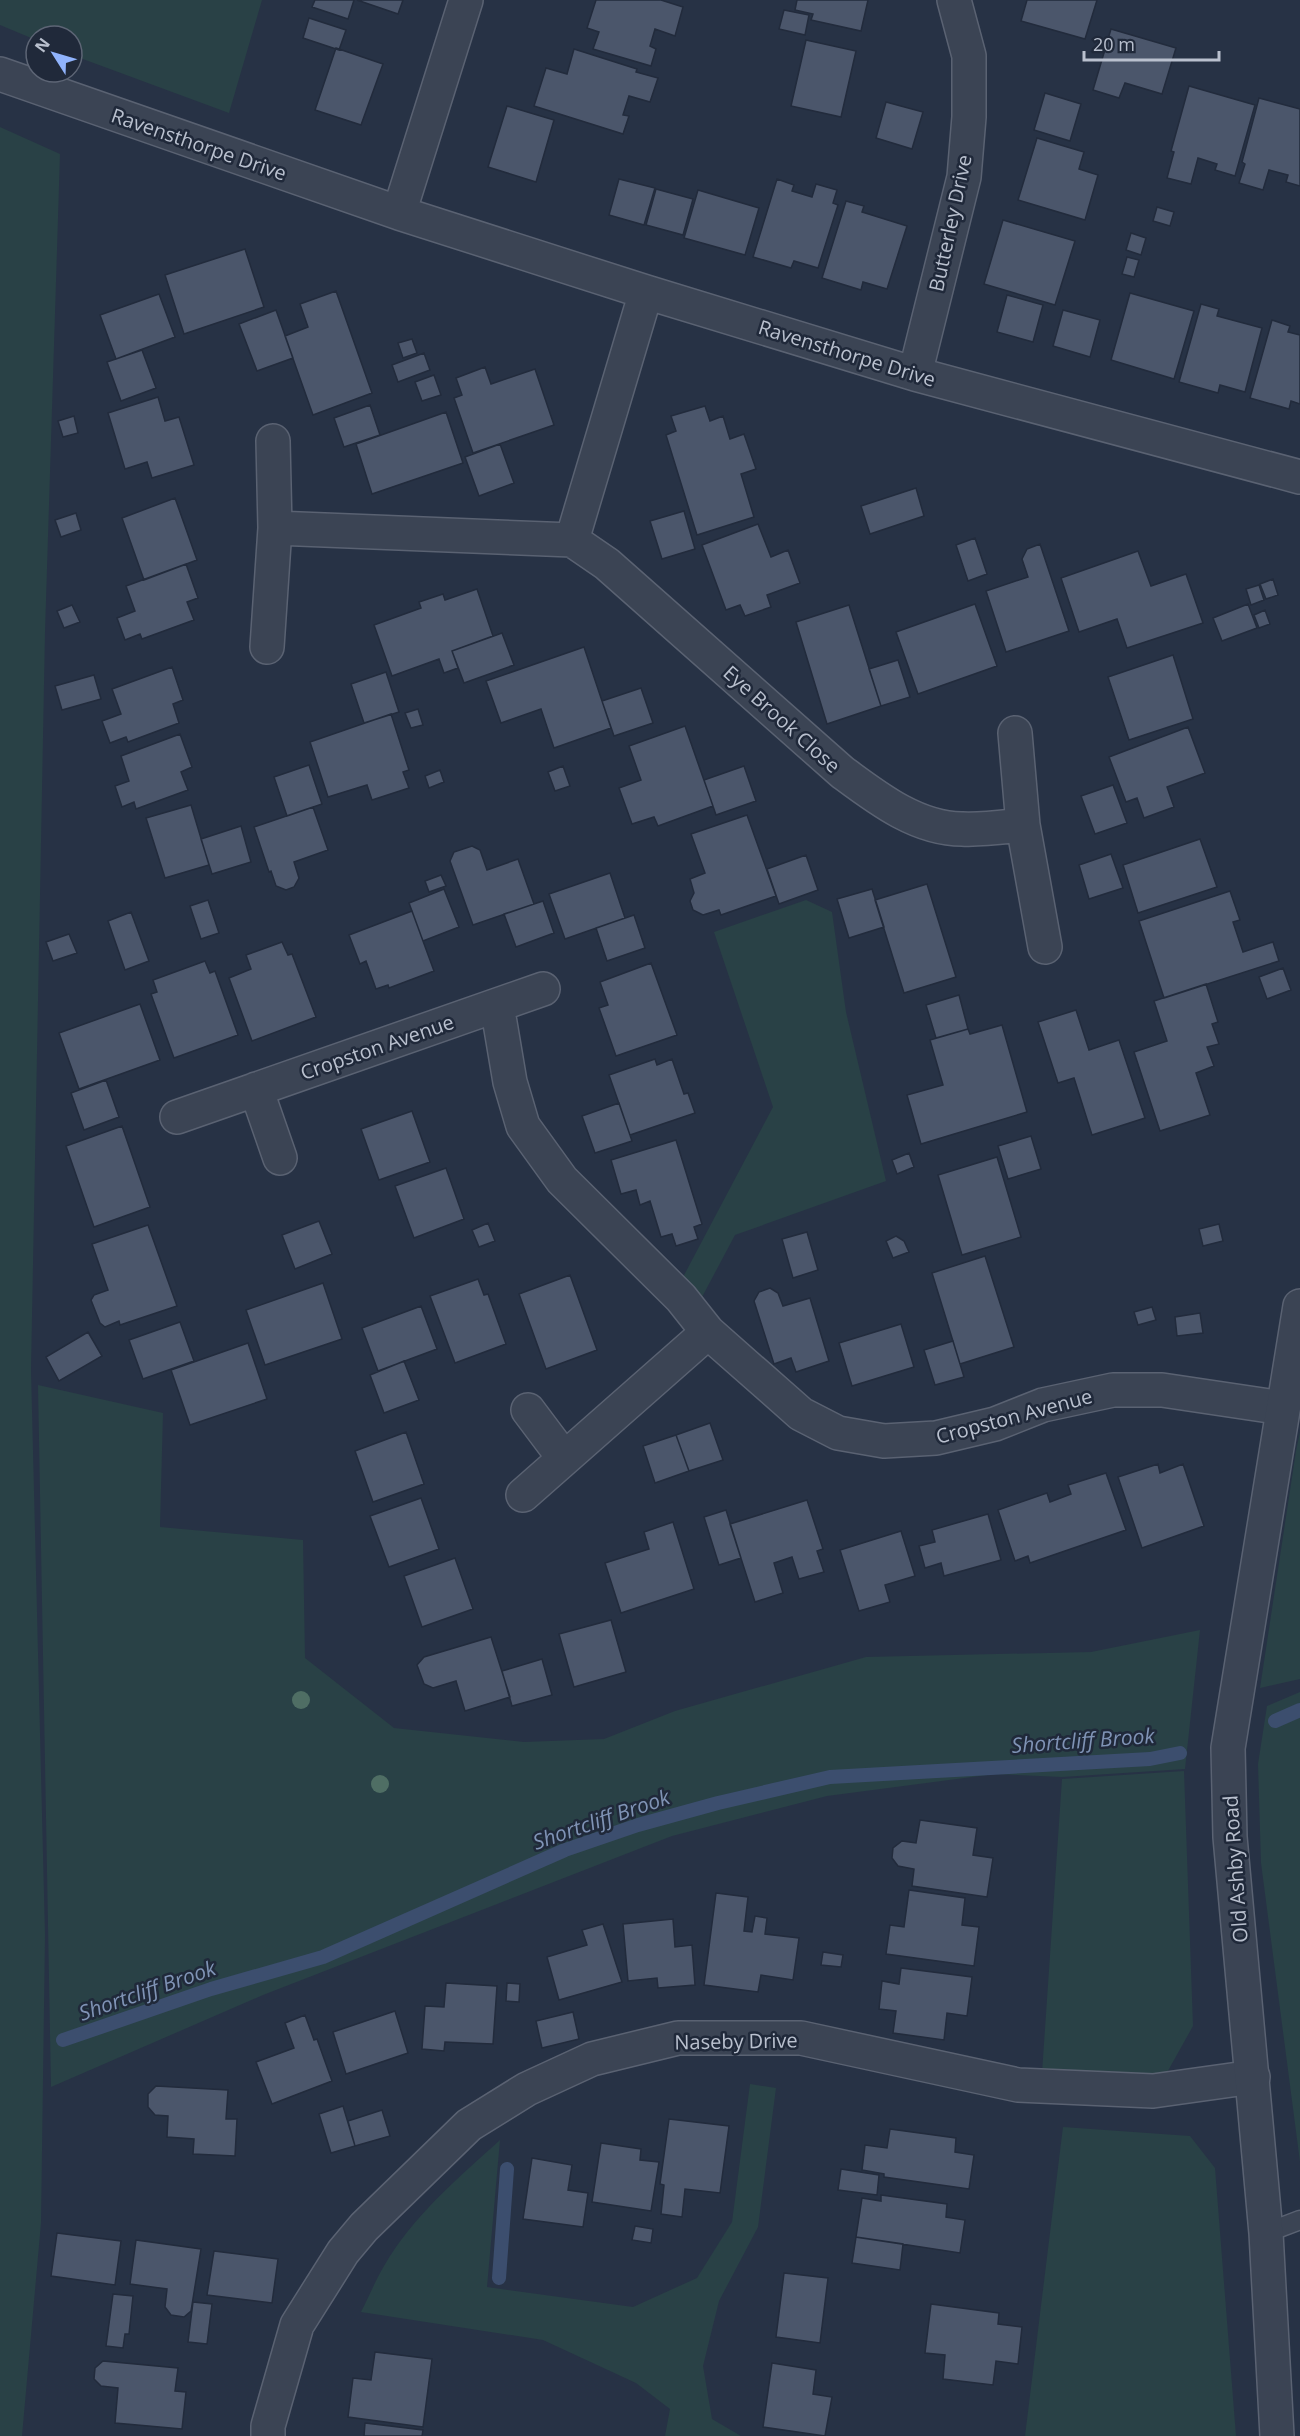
<svg xmlns="http://www.w3.org/2000/svg" width="1300" height="2436" font-family="'Open Sans',sans-serif">
  <style>
    .green { fill: #294146 }
    .lines { fill: none; stroke-linecap: round; stroke-linejoin: round }
    .stream { stroke: #3c4e6e; stroke-width: 14 }
    .building { fill: #4b566b; stroke: #222b3c; stroke-width: 1.5 }
    .service-casing { stroke: #5a6272; stroke-width: 21 }
    .minor-casing { stroke: #5a6272; stroke-width: 36 }
    .tertiary-casing { stroke: #5a6272; stroke-width: 36 }
    .service { stroke: #3b4454; stroke-width: 18 }
    .minor { stroke: #3b4454; stroke-width: 33 }
    .tertiary { stroke: #3b4454; stroke-width: 33 }
    .tree { fill: #4f6e64 }
    .labels { text-anchor: middle; dominant-baseline: central; stroke-width: 5; stroke-linejoin: round; paint-order: stroke }
    .street-label { font-size: 20px; fill: #b9c0ce; stroke: #20293a }
    .water-label { font-size: 21px; font-style: italic; fill: #7f93b5; stroke: #20293a }
  </style>
  <rect width="100%" height="100%" fill="#273245"/>
  <path class="green" d="M0,0H262L229,113L72,55V36H36V40L0,25Z
    M0,127L60,154L45,632L31,1370L45,1935L41,2223L22,2436H0Z
    M806,900L832,912L846,1012L886,1181L735,1235L701,1299L682,1279L773,1107L714,932Z
    M38,1385L163,1413L160,1527L303,1540L305,1658L394,1728L524,1742L604,1739L675,1711L866,1657L1091,1652L1200,1630L1185,1769L1062,1777L995,1774L827,1796L672,1836L263,1995L51,2087Z
    M1300,1432V1679L1260,1688L1296,1451Z
    M1300,1692V2162L1261,1863L1258,1764L1267,1706Z
    M1184,1771L1193,2026L1164,2078L1042,2073L1062,1779Z
    M750,2084L776,2088L758,2227L719,2301L703,2366L712,2419L741,2436H665L670,2409L636,2383L543,2340L361,2312C369,2297 375,2281 384,2266C413,2216 458,2178 500,2140L487,2287L633,2307L697,2278L732,2222Z
    M1063,2127L1190,2136L1215,2168L1236,2436H1025Z"/>
  <g class="lines">
    <path class="stream" d="M1275,1721L1300,1710
      M63,2040L211,1989L323,1957L565,1850L638,1825L718,1803L830,1777L1150,1759L1180,1753
      M499,2278L507,2169"/>
  </g>
  <path class="building" d="M315,0H354L348,19L312,7Z
    M357,0H403L398,14Z
    M596,0H661L683,7L675,36L655,29L650,46L656,49L651,66L593,49L599,32L587,28Z
    M797,0H868L861,31L811,20L813,14L795,10Z
    M1027,0H1097L1085,39L1021,21Z
    M784,10L809,15L805,35L779,29Z
    M309,18L346,30L339,50L303,38Z
    M1111,29L1176,48L1162,94L1125,83L1119,98L1093,90Z
    M806,40L856,51L841,117L791,106Z
    M336,48L383,64L361,125L315,110Z
    M574,49L637,69L636,72L658,78L650,102L629,96L623,115L629,116L623,134L534,106L546,68L567,74Z
    M1189,86L1255,105L1235,176L1215,170L1217,164L1198,158L1191,184L1167,178L1174,152L1171,151Z
    M1045,93L1081,104L1070,141L1034,130Z
    M1259,98L1300,109V186L1286,182L1288,175L1269,170L1263,190L1239,183L1245,164L1242,162Z
    M886,102L923,112L912,149L876,138Z
    M507,106L554,120L536,182L488,167Z
    M1037,138L1084,152L1079,169L1098,175L1085,220L1018,200Z
    M619,179L655,188L644,225L609,215Z
    M777,179L794,185L792,191L812,197L816,184L837,190L833,203L838,205L818,268L794,261L791,268L753,257Z
    M656,189L693,199L683,235L646,225Z
    M698,190L759,208L745,255L684,238Z
    M846,201L864,206L862,212L907,226L887,289L863,282L861,290L822,278Z
    M1157,207L1174,212L1170,226L1153,221Z
    M1003,220L1075,241L1055,305L984,284Z
    M1131,233L1146,238L1141,255L1126,250Z
    M245,249L264,307L184,334L165,275Z
    M1127,257L1139,260L1134,277L1122,274Z
    M336,291L372,393L313,415L285,336L308,327L300,304Z
    M1130,293L1194,311L1174,379L1111,360Z
    M159,294L175,337L116,359L100,315Z
    M1007,295L1043,305L1033,342L997,332Z
    M1201,304L1219,309L1217,316L1262,328L1245,392L1220,385L1218,393L1179,382Z
    M276,310L293,358L257,371L239,324Z
    M1063,310L1100,320L1090,357L1053,346Z
    M1272,320L1290,326L1288,332L1300,335V404L1291,401L1289,409L1250,398Z
    M412,339L417,353L403,358L398,343Z
    M142,350L156,388L121,401L107,362Z
    M424,353L430,370L398,382L392,365Z
    M485,367L491,384L535,369L554,425L473,453L454,398L462,395L456,378Z
    M434,375L441,395L422,401L415,382Z
    M158,397L165,421L179,417L194,465L152,478L147,462L125,469L108,413Z
    M370,405L380,435L344,447L334,418Z
    M705,406L710,421L723,416L730,439L744,434L756,469L741,474L754,517L697,535L666,435L676,431L671,416Z
    M446,412L463,463L372,494L356,444Z
    M74,416L78,433L63,437L58,421Z
    M500,444L514,483L479,496L465,457Z
    M916,488L924,516L870,534L861,506Z
    M175,498L197,560L144,580L122,518Z
    M684,511L695,549L662,559L650,521Z
    M76,513L81,530L61,537L55,520Z
    M758,524L771,557L788,550L800,583L767,595L771,607L745,616L740,605L726,610L702,545Z
    M975,538L987,574L968,581L956,545Z
    M1040,544L1069,631L1006,652L986,591L1028,577L1022,559L1027,549Z
    M1138,551L1151,586L1186,574L1203,623L1127,648L1117,619L1079,632L1061,578Z
    M186,564L198,598L187,602L194,620L142,639L140,634L125,640L117,618L135,611L126,586Z
    M1273,579L1278,595L1266,599L1260,584Z
    M1259,585L1264,600L1251,605L1246,589Z
    M477,589L493,636L452,651L458,668L444,673L439,659L392,676L374,625L421,608L419,602L443,594L445,600Z
    M975,604L997,666L918,694L896,632Z
    M1248,604L1257,628L1222,641L1213,618Z
    M72,605L80,622L64,628L57,611Z
    M849,605L881,706L827,724L796,622Z
    M1265,610L1270,624L1259,628L1254,615Z
    M502,633L514,665L464,683L452,651Z
    M584,647L611,728L554,748L541,709L501,723L486,681Z
    M1173,655L1193,719L1129,740L1108,677Z
    M898,660L910,697L881,706L869,669Z
    M172,667L183,700L173,704L179,723L128,742L126,737L110,743L102,721L121,714L112,689Z
    M386,672L399,712L364,723L351,684Z
    M94,675L101,699L62,710L55,686Z
    M641,688L653,723L614,736L602,701Z
    M418,709L423,725L411,728L405,713Z
    M391,714L409,770L403,772L409,788L372,800L367,785L328,797L310,742Z
    M685,726L713,806L658,826L654,817L632,824L619,788L641,780L629,746Z
    M1188,727L1205,773L1167,787L1174,807L1144,818L1137,798L1126,802L1109,757Z
    M180,734L192,767L181,772L188,790L136,809L134,802L122,807L115,786L129,781L121,756Z
    M309,765L322,804L287,816L274,777Z
    M563,766L570,786L555,791L548,772Z
    M744,766L756,801L716,815L704,780Z
    M440,770L444,782L429,788L425,776Z
    M1113,785L1127,823L1095,834L1081,796Z
    M191,805L209,865L165,878L146,818Z
    M313,807L328,850L294,862L299,878L294,887L286,890L276,886L271,871L269,872L254,827Z
    M747,815L776,896L721,915L719,910L703,915L693,910L690,901L694,893L690,879L705,873L691,834Z
    M241,826L251,862L212,874L201,839Z
    M1200,839L1217,887L1138,913L1123,865Z
    M472,846L480,850L487,870L518,859L534,904L473,925L450,861L454,852Z
    M1111,854L1123,888L1089,899L1079,865Z
    M806,855L818,890L779,904L767,869Z
    M610,873L625,918L565,939L549,894Z
    M441,875L446,886L429,892L425,881Z
    M927,884L956,977L904,993L875,900Z
    M444,889L459,927L423,941L409,903Z
    M872,889L884,927L849,938L837,899Z
    M1230,891L1240,920L1233,922L1243,952L1273,942L1279,961L1164,998L1139,921Z
    M208,900L219,933L201,939L190,906Z
    M543,901L554,933L516,947L504,914Z
    M412,911L434,971L389,988L388,985L376,989L366,961L360,964L349,935Z
    M131,912L149,961L125,970L108,921Z
    M634,915L645,948L607,961L596,928Z
    M69,934L77,953L53,961L46,942Z
    M282,942L288,955L292,954L316,1017L252,1041L229,978L251,969L246,955Z
    M205,961L210,973L215,971L238,1035L174,1058L151,994L157,992L153,980Z
    M651,963L677,1035L616,1056L599,1008L608,1005L600,982Z
    M1283,968L1291,990L1267,999L1259,977Z
    M1206,984L1218,1022L1212,1024L1219,1044L1207,1047L1214,1066L1196,1073L1210,1115L1160,1131L1134,1052L1167,1041L1154,1001Z
    M959,995L968,1029L936,1038L926,1005Z
    M140,1004L160,1060L79,1089L59,1033Z
    M1076,1010L1089,1050L1119,1040L1145,1118L1092,1135L1074,1078L1058,1083L1038,1022Z
    M1002,1025L1027,1112L921,1144L907,1095L943,1085L930,1040L968,1029L970,1034Z
    M655,1059L657,1065L672,1059L684,1094L688,1093L695,1113L630,1135L609,1075Z
    M106,1080L119,1117L84,1130L71,1093Z
    M619,1103L632,1141L595,1153L582,1116Z
    M412,1111L430,1162L379,1180L361,1129Z
    M122,1126L150,1207L94,1227L66,1146Z
    M1031,1136L1041,1169L1008,1179L998,1146Z
    M676,1140L702,1224L694,1227L698,1239L676,1246L672,1234L661,1237L650,1201L640,1205L636,1190L621,1194L611,1160Z
    M909,1153L914,1167L897,1174L892,1160Z
    M997,1157L1021,1237L962,1255L938,1175Z
    M446,1168L464,1219L414,1238L395,1186Z
    M319,1221L332,1254L295,1269L282,1235Z
    M488,1223L495,1241L479,1247L472,1230Z
    M1219,1224L1223,1241L1203,1246L1199,1229Z
    M148,1225L177,1306L120,1325L119,1321L105,1327L100,1323L91,1300L94,1295L108,1290L92,1244Z
    M807,1232L818,1270L793,1278L782,1239Z
    M896,1236L904,1241L909,1252L893,1258L886,1241Z
    M985,1256L1014,1347L960,1364L932,1273Z
    M570,1275L597,1350L546,1369L519,1294Z
    M478,1279L484,1295L488,1294L506,1344L455,1363L430,1296Z
    M323,1283L342,1339L265,1365L246,1310Z
    M770,1288L778,1293L783,1306L810,1298L829,1361L796,1372L791,1358L774,1364L754,1301L759,1292Z
    M421,1306L437,1349L378,1371L362,1328Z
    M1152,1307L1156,1320L1138,1325L1134,1312Z
    M1200,1313L1203,1333L1177,1336L1175,1317Z
    M180,1322L194,1361L143,1379L129,1340Z
    M901,1324L914,1367L852,1386L839,1343Z
    M88,1332L102,1356L59,1381L46,1357Z
    M953,1341L964,1377L935,1385L924,1350Z
    M248,1343L267,1399L190,1425L171,1370Z
    M404,1361L419,1400L384,1413L370,1375Z
    M710,1423L723,1460L689,1471L676,1435Z
    M406,1432L424,1484L373,1502L355,1451Z
    M676,1435L689,1471L655,1483L643,1446Z
    M1158,1464L1160,1473L1183,1464L1204,1526L1142,1548L1118,1477Z
    M1106,1473L1126,1530L1030,1563L1028,1556L1015,1561L998,1510L1047,1493L1050,1502L1071,1494L1068,1485Z
    M421,1498L439,1549L389,1567L370,1516Z
    M807,1500L823,1549L817,1551L824,1572L799,1579L792,1557L774,1563L783,1593L755,1602L730,1524Z
    M726,1510L741,1558L719,1565L704,1517Z
    M988,1514L1001,1560L944,1576L941,1563L925,1568L919,1546L935,1542L932,1530Z
    M673,1522L694,1589L621,1613L605,1563L649,1549L644,1532Z
    M901,1531L915,1576L885,1585L890,1602L859,1611L840,1550Z
    M455,1558L473,1609L422,1627L404,1576Z
    M611,1620L626,1672L574,1687L559,1634Z
    M491,1637L510,1697L465,1711L456,1681L433,1688L424,1684L417,1665L424,1657Z
    M542,1659L552,1695L512,1706L502,1671Z
    M920,1820L977,1828L973,1855L993,1858L987,1897L912,1886L914,1869L898,1866L892,1858L893,1848L902,1841L916,1843Z
    M909,1890L965,1898L962,1925L979,1927L974,1966L886,1954L890,1925L904,1927Z
    M716,1893L748,1897L744,1931L752,1932L755,1916L767,1918L765,1934L799,1938L793,1980L761,1975L758,1992L704,1985Z
    M673,1919L675,1947L692,1945L695,1985L658,1988L657,1978L628,1981L623,1924Z
    M603,1924L622,1982L559,2000L547,1957L587,1945L582,1930Z
    M823,1952L843,1955L841,1967L821,1965Z
    M901,1968L972,1977L967,2016L947,2013L944,2040L893,2033L896,2011L879,2009L882,1981L899,1984Z
    M446,1983L497,1986L493,2044L445,2042L444,2051L422,2049L425,2006L444,2007Z
    M507,1983L520,1984L519,2002L506,2001Z
    M395,2011L408,2053L346,2074L333,2032Z
    M573,2012L579,2039L542,2048L536,2021Z
    M305,2015L314,2040L317,2039L332,2081L272,2104L256,2062L294,2048L285,2023Z
    M156,2086L228,2090L226,2119H237L235,2156L193,2154L194,2139L167,2137L168,2116L155,2115L148,2107V2094Z
    M343,2106L355,2146L331,2153L319,2114Z
    M382,2110L390,2136L355,2146L348,2121Z
    M669,2119L729,2126L720,2193L685,2189L682,2217L661,2214L664,2185L660,2184Z
    M890,2129L956,2138L955,2152L974,2155L969,2189L884,2177V2174L862,2170L865,2145L887,2148Z
    M601,2143L641,2149L640,2160L659,2162L651,2211L592,2202Z
    M532,2158L572,2165L568,2190L588,2193L583,2227L523,2219Z
    M841,2169L879,2175L877,2195L838,2190Z
    M881,2195L947,2204L946,2217L965,2220L960,2253L856,2237L862,2198L881,2201Z
    M635,2226L653,2229L651,2243L632,2240Z
    M57,2233L121,2241L115,2285L51,2276Z
    M856,2237L903,2244L900,2270L852,2263Z
    M136,2240L201,2249L191,2311L184,2317L171,2315L165,2307L167,2289L130,2284Z
    M214,2251L278,2259L272,2303L207,2295Z
    M784,2273L828,2278L820,2343L776,2337Z
    M113,2294L133,2296L129,2334H125L123,2348L106,2346Z
    M193,2302L212,2304L207,2344L188,2342Z
    M931,2304L999,2313L998,2324L1022,2327L1018,2364L996,2361L993,2385L943,2379L945,2355L925,2353Z
    M375,2352L432,2359L423,2427L348,2417L353,2378L371,2380Z
    M103,2361L178,2368L175,2391L186,2392L182,2429L115,2423L118,2388L101,2386L94,2379L95,2368Z
    M772,2363L816,2370L813,2394L832,2397L825,2436L763,2427Z
    M365,2423L423,2430L422,2436H364Z"/>
  <g class="lines">
    <g class="service-casing">
      <path id="service" d="M1266,2233L1300,2220"/>
    </g>
    <g class="minor-casing">
      <path id="minor" d="M0,74L399,213L646,292L915,374L1300,477
        M399,213L466,0
        M915,374L964,177L969,117V56L954,0
        M275,528L572,540L607,564L842,772C877,798 917,829 962,829C982,830 1003,827 1023,825
        M572,540L646,292
        M267,647L275,528L273,441
        M1015,733L1023,825L1045,947
        M497,1005L510,1082L523,1126L562,1180L681,1298L708,1332L801,1414L838,1433L884,1441L936,1438L995,1424L1043,1405L1113,1390H1162L1283,1408
        M256,1089L280,1158
        M177,1117L543,989
        M528,1410L564,1458
        M523,1495L708,1332
        M268,2436V2426L297,2325L343,2252L364,2227L469,2125L527,2089L592,2059L678,2038H801L1018,2085L1153,2091L1253,2077"/>
    </g>
    <g class="tertiary-casing">
      <path id="tertiary" d="M1277,2436L1266,2233L1230,1837L1228,1748L1300,1306"/>
    </g>
    <use href="#service" class="service"/>
    <use href="#minor" class="minor"/>
    <use href="#tertiary" class="tertiary"/>
  </g>
  <g class="tree">
    <circle cx="301" cy="1700" r="9"/>
    <circle cx="380" cy="1784" r="9"/>
  </g>
  <g class="labels">
    <g class="street-label">
      <text transform="translate(199 144) rotate(19)">Ravensthorpe Drive</text>
      <text transform="translate(950 223) rotate(-78)">Butterley Drive</text>
      <text transform="translate(847 353) rotate(17)">Ravensthorpe Drive</text>
      <text transform="translate(782 719) rotate(42)">Eye Brook Close</text>
      <text transform="translate(377 1047) rotate(-19)">Cropston Avenue</text>
      <text transform="translate(1014 1416) rotate(-15)">Cropston Avenue</text>
      <text transform="translate(1235 1869) rotate(-94)">Old Ashby Road</text>
      <text transform="translate(736 2041) rotate(-1)">Naseby Drive</text>
    </g>
    <g class="water-label">
      <text transform="translate(1083 1740) rotate(-4)">Shortcliff Brook</text>
      <text transform="translate(601 1819) rotate(-19)">Shortcliff Brook</text>
      <text transform="translate(147 1990) rotate(-19)">Shortcliff Brook</text>
    </g>
  </g>
  <g transform="translate(54 54) rotate(307)"><circle r="28" fill="#20293a" stroke="#5d6575" stroke-width="1.5"/>
  <path d="M0-4.5L10 22L0 15L-10 22Z" fill="#90b3fc"/>
  <text y="-9" font-size="16" font-weight="bold" text-anchor="middle" fill="#b9c0ce">N</text>
  </g>
  <path d="M1084 51v9h135v-9" fill="none" stroke="#b9c0ce" stroke-width="3"/>
  <text x="1093" y="51" font-size="18" fill="#b9c0ce" stroke="#20293a" stroke-width="4.5" paint-order="stroke">20 m</text>
</svg>
